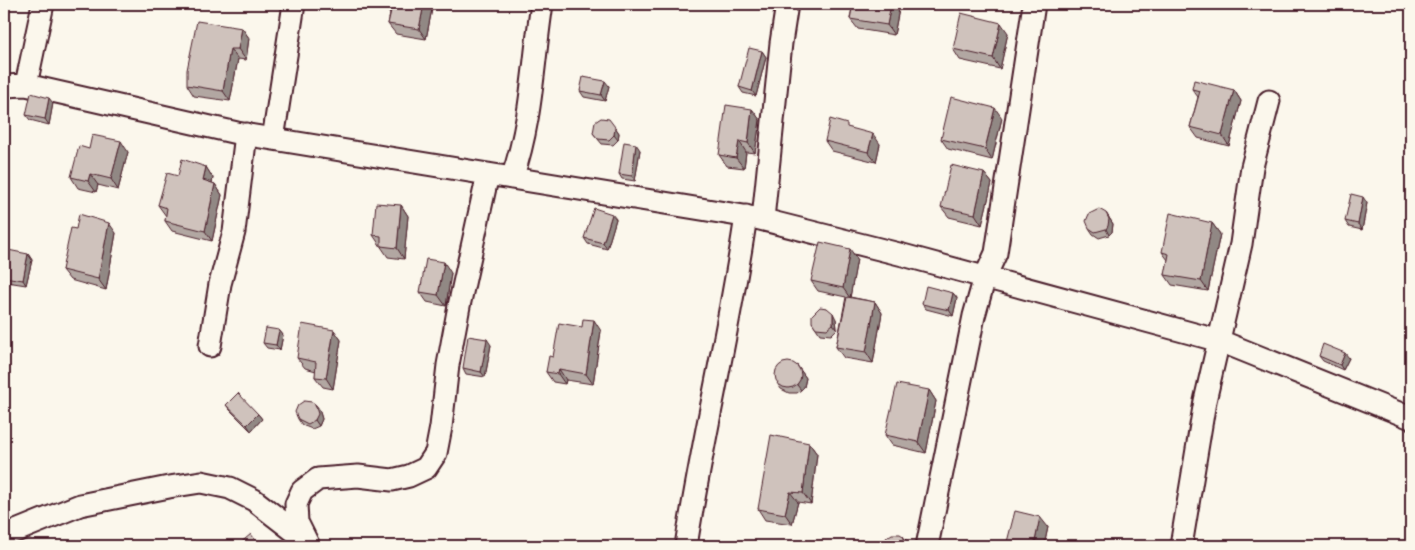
<svg xmlns="http://www.w3.org/2000/svg" width="1415" height="550" font-family="'Patrick Hand',sans-serif">
  <style>
    .lines { fill: none; stroke-linecap: round; stroke-linejoin: round }
    .street-casing { stroke: #4a1f2b; stroke-width: 25 }
    .street { stroke: #fbf7ec; stroke-width: 21 }
    .wall { fill: #b2a7a2; stroke: #4a1f2b }
    .shaded-wall { fill: #918884; stroke: #4a1f2b }
    .building { fill: #cfc2bc; stroke: #4a1f2b }
  </style>
  <rect width="100%" height="100%" fill="#fbf7ec"/>
  <filter id="ink" filterUnits="userSpaceOnUse"><feTurbulence type="fractalNoise" baseFrequency=".02" numOctaves="2"/><feDisplacementMap in="SourceGraphic" scale="10" xChannelSelector="R" yChannelSelector="G"/><feConvolveMatrix kernelMatrix="1 2 1 2 8 2 1 2 1" color-interpolation-filters="sRGB"/></filter>
  <g filter="url(#ink)">
    <g class="lines">
      <g class="street-casing">
        <path id="street" d="M26,85L43,4
          M4,86L26,85L237,133L756,218L903,255L1220,341L1411,418
          M273,139L294,4
          M512,178C532,122 533,62 542,4
          M763,219L781,43L787,4
          M210,346L220,284L234,232L246,134
          M4,532L16,531L80,505L169,487L201,482L230,488L254,500L303,538
          M309,546L297,522L296,504L302,491L318,479L358,476L392,480L409,476L426,468L436,453L441,427L448,365L459,306L488,174
          M686,546C703,436 730,327 746,216
          M927,546L974,316L985,277L996,253L1034,4
          M1181,546L1205,401L1241,244L1252,167L1269,101"/>
      </g>
      <use href="#street" class="street"/>
    </g>
    <path class="wall" d="M382,4H433L426,39L396,34L388,24L390,14Z
      M850,4H900L894,35L858,29L850,19L852,7Z
      M242,28L249,38L246,60L238,59L230,101L194,96L187,85Z
      M1008,33L1000,69L960,60L953,49Z
      M762,51L766,57L756,96L743,93L739,87Z
      M609,86L605,101L584,97L580,91Z
      M1192,89L1234,90L1241,101L1229,146L1198,138L1190,127L1198,97Z
      M53,103L49,125L30,120L26,115Z
      M752,109L760,120L755,153L746,152L744,168L727,166L719,155Z
      M1002,118L992,160L948,149L941,139Z
      M615,127L619,133L618,140L613,145L602,144L593,133Z
      M850,128L880,144L876,162L832,151L825,141Z
      M89,149L128,152L118,190L98,185L96,192L78,188L71,177Z
      M640,150L635,181L622,179L619,174Z
      M206,167L213,178L212,183L215,184L222,195L212,241L172,231L165,221L166,216L158,205L178,176Z
      M984,173L992,183L982,225L949,217L941,207Z
      M1367,203L1362,230L1349,227L1345,221Z
      M401,205L408,216L404,259L388,257L373,235Z
      M1106,213L1113,224L1112,232L1109,235L1099,238L1093,234L1089,228Z
      M616,219L607,249L588,244L584,238Z
      M1212,223L1220,234L1208,291L1172,285L1165,275L1168,260L1162,252Z
      M76,229L116,233L106,290L70,280L62,270Z
      M28,254L32,260L26,285L7,282L4,278V272Z
      M857,259L850,297L875,302L882,313L873,363L844,358L836,347L846,297L818,291L811,281Z
      M451,273L446,306L427,302L420,292Z
      M953,293L957,298L953,316L926,309L922,304Z
      M836,319L837,329L831,335L820,334L812,322Z
      M279,330L283,335L280,350L267,348L263,343Z
      M334,330L341,340L333,389L323,387L315,377L316,371L305,368L297,358Z
      M601,331L593,384L566,380L565,384L553,382L546,372L553,357Z
      M491,345L485,377L466,374L463,368Z
      M1319,356L1349,358L1343,370L1323,361Z
      M801,371L806,378L804,387L801,390L797,393H789L781,389L777,383Z
      M929,390L936,401L926,453L892,445L885,435Z
      M315,404L319,409L322,419L319,426L312,429L302,425L298,419Z
      M226,405L258,414L262,419L251,431L230,410Z
      M809,443L817,454L811,504L798,502L792,524L765,520L758,509Z
      M1048,527L1044,546H1010L1007,542Z"/>
    <path class="shaded-wall" d="M424,4H433L426,39L419,29Z
      M891,4H900L894,35L887,25Z
      M1001,23L1008,33L1000,69L993,58Z
      M242,28L249,38L246,60L238,49Z
      M230,49L238,59L230,101L223,91Z
      M762,51L766,57L756,96L752,91Z
      M605,81L609,86L605,101L601,95Z
      M1234,90L1241,101L1229,146L1222,135Z
      M49,98L53,103L49,125L45,119Z
      M995,108L1002,118L992,160L985,149Z
      M752,109L760,120L755,153L748,143Z
      M615,127L619,133L618,140L614,135Z
      M873,134L880,144L876,162L868,152Z
      M121,141L128,152L118,190L111,179Z
      M739,141L746,152L744,168L736,158Z
      M636,144L640,150L635,181L632,176Z
      M206,167L213,178L210,191L203,180Z
      M984,173L992,183L982,225L975,214Z
      M90,174L98,185L96,192L88,181Z
      M215,184L222,195L212,241L205,231Z
      M1363,197L1367,203L1362,230L1358,224Z
      M401,205L408,216L404,259L397,248Z
      M1106,213L1113,224L1112,232L1109,235L1106,229Z
      M612,214L616,219L607,249L603,243Z
      M109,223L116,233L106,290L98,279Z
      M1212,223L1220,234L1208,291L1201,281Z
      M850,249L857,259L850,298L843,288Z
      M28,254L32,260L26,285L23,280Z
      M444,262L451,273L446,306L438,295Z
      M953,293L957,298L953,316L949,310Z
      M875,302L882,313L873,363L866,352Z
      M833,313L836,319L837,329L833,324Z
      M594,320L601,331L593,384L586,374Z
      M279,330L283,335L280,350L276,345Z
      M334,330L341,340L333,389L326,378Z
      M487,339L491,345L485,377L481,372Z
      M1345,353L1349,358L1343,370L1340,365Z
      M797,365L806,378L804,387L801,390L797,385Z
      M559,369L566,380L565,384L558,374Z
      M929,390L936,401L926,453L918,442Z
      M315,404L319,409L322,419L319,426L315,420Z
      M258,414L262,419L251,431L247,425Z
      M809,443L817,454L811,504L803,493Z
      M790,492L798,502L792,524L785,514Z
      M1040,517L1048,527L1044,546H1034Z
      M903,536L907,542L909,546H907Z"/>
    <path class="building" d="M382,4H424L419,29L388,24L392,6Z
      M853,4H891L887,25L850,19Z
      M961,13L1001,23L993,58L953,49Z
      M197,21L242,28L238,49H230L223,91L187,85V70Z
      M749,48L762,51L752,91L739,87Z
      M583,77L605,81L601,95L580,91Z
      M1194,80L1234,90L1222,135L1190,127L1200,91L1192,89Z
      M31,93L49,98L45,119L26,115Z
      M951,97L995,108L985,149L941,139Z
      M726,105L752,109L748,143L739,141L736,158L719,155Z
      M601,118L609,119L615,127L614,135L609,140L598,139L593,133L595,122Z
      M830,119L847,124V127L873,134L868,152L825,141Z
      M92,135L121,141L111,179L90,174L88,181L71,177L79,146L89,149Z
      M624,142L636,144L632,176L619,174Z
      M182,159L206,167L203,180L215,184L205,231L165,221L167,208L158,205L167,173L178,176Z
      M951,165L984,173L975,214L941,207Z
      M1351,194L1363,197L1358,224L1345,221Z
      M376,203L401,205L397,248L381,246V236L373,235Z
      M594,208L612,214L603,243L584,238Z
      M1099,209L1106,213L1109,219L1108,226L1106,229L1095,232L1089,228L1086,221L1089,214Z
      M1170,213L1212,223L1201,281L1165,275L1169,254L1162,252Z
      M79,214L109,223L98,279L62,270L71,228L76,229Z
      M820,242L850,249L843,288L811,281Z
      M8,250L28,254L23,280L4,277V272Z
      M426,259L444,262L438,295L420,292Z
      M926,286L953,293L949,310L922,304Z
      M847,297L875,302L866,352L836,347Z
      M820,307L827,308L833,313V324L827,329L816,328L812,322V315Z
      M583,319L594,320L586,374L559,369L558,374L546,372L549,356L553,357L559,323L582,327Z
      M302,324L334,330L326,378L315,377L316,362L297,358Z
      M266,328L279,330L276,345L263,343Z
      M468,336L487,339L481,372L463,368Z
      M1323,344L1345,353L1340,365L1319,356Z
      M775 375a13 13 0 1 1 26 0a13 13 0 1 1-26 0Z
      M897,384L929,390L918,442L885,435Z
      M238,393L258,414L247,425L226,405Z
      M304,401L312,402L315,404L318,414L315,420L308,424L298,419L295,412L298,405Z
      M771,435L809,443L803,493L790,492L785,514L758,509Z
      M1015,511L1040,517L1034,546H1025L1007,542Z
      M251,534L260,546H239L238,545Z
      M892,534H900L903,536L907,546H884V545L886,538Z"/>
  </g>
  <rect width="1415" height="550" fill="none" stroke="#fbf7ec" stroke-width="20"/>
  <rect x="10" y="10" width="1395" height="530" fill="none" stroke="#4a1f2b" stroke-width="2" filter="url(#ink)"/>
</svg>
